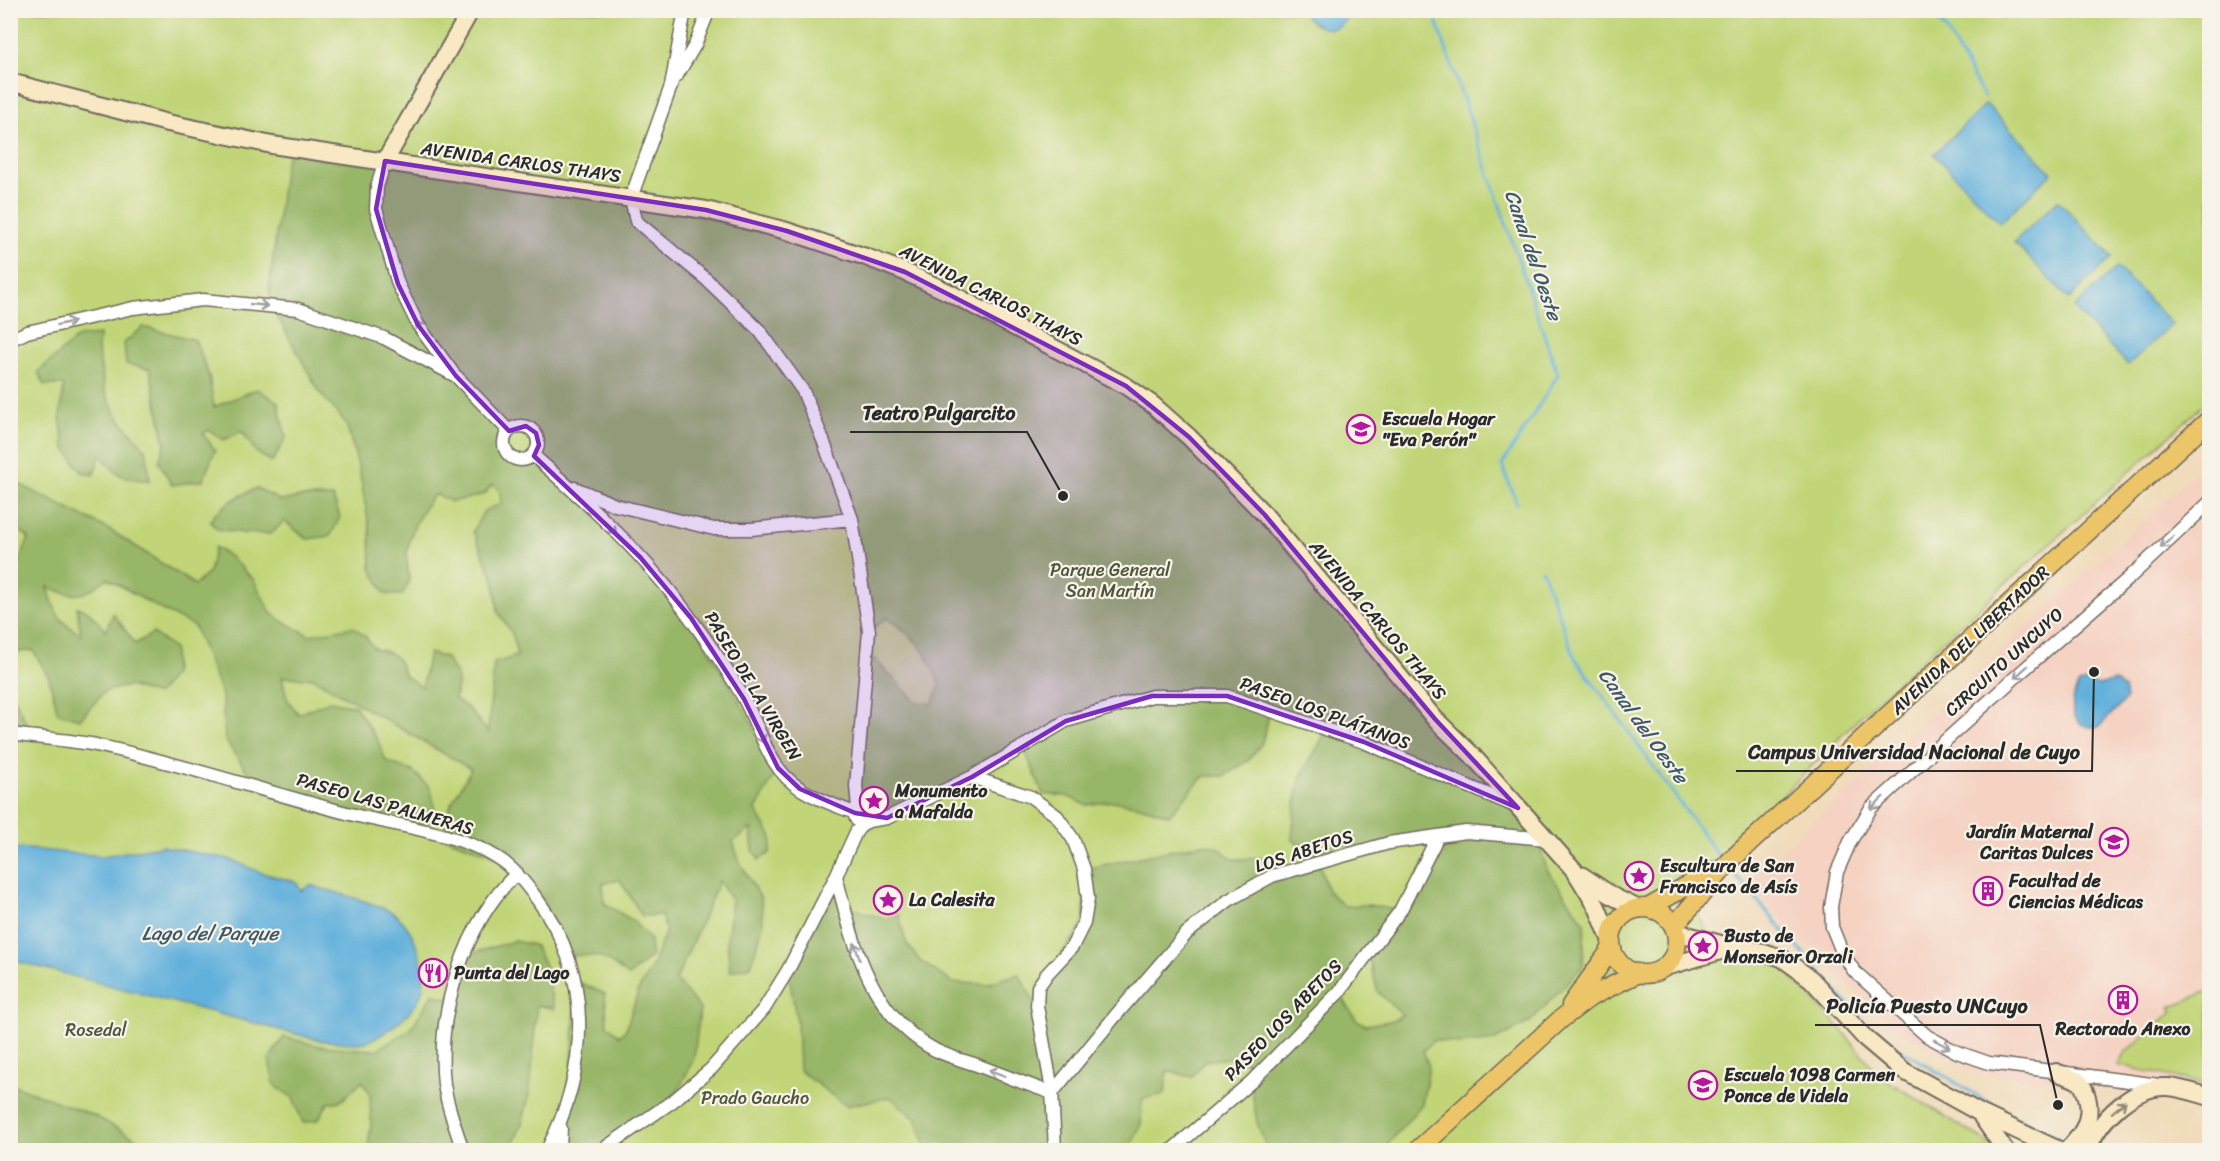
<svg xmlns="http://www.w3.org/2000/svg" width="2220" height="1161" font-family="Sriracha,sans-serif">
  <style>
    .built { fill: #f5d2c2 }
    .green { fill: #c1d578; stroke: #768052; stroke-width: 1.5 }
    .forest { fill: #98b668; stroke: #62704a; stroke-width: 1.5; fill-rule: evenodd }
    .water { fill: #62b0dc; stroke: #466e84; stroke-width: 1.5 }
    .lines { fill: none; stroke-linecap: round; stroke-linejoin: round }
    .stream { stroke: #62b0dc; stroke-width: 3 }
    .street-casing { stroke: #70695d; stroke-width: 15 }
    .secondary-casing { stroke: #70695d; stroke-width: 20 }
    .primary-casing { stroke: #70695d; stroke-width: 21 }
    .street { stroke: #fff; stroke-width: 12 }
    .secondary { stroke: #f8e8c3; stroke-width: 16 }
    .primary { stroke: #edc569; stroke-width: 18 }
    .oneway { stroke: #a0a0a0 }
    .oneway2 { stroke: #928a77 }
    .marked { fill: #7b2cbf; fill-opacity: 0.2; stroke: #7b2cbf; stroke-width: 4.5; stroke-linejoin: round }
    .labels { text-anchor: middle; dominant-baseline: central; stroke-width: 4.5; stroke-linejoin: round; paint-order: stroke }
    .street-label { font-size: 18px; fill: #2b2b2b; stroke: #f7f3e8 }
    .poi-label { font-size: 18px; font-weight: bold; fill: #2b2b2b; stroke: #f7f3e8; text-anchor: start }
    .park-label { font-size: 18px; fill: #50563e; stroke: #f7f3e8 }
    .water-label { font-size: 20px; font-style: italic; fill: #3e5a69; stroke: #f7f3e8 }
    .leader { fill: none; stroke: #2b2b2b; stroke-width: 2 }
    .callout-dot { fill: #2b2b2b; stroke: #f7f3e8; stroke-width: 2 }
    .callout-label { font-size: 20px; text-anchor: middle; font-weight: bold; fill: #2b2b2b; stroke: #f7f3e8; stroke-width: 4.5; stroke-linejoin: round; paint-order: stroke }
  </style>
  <rect width="100%" height="100%" fill="#f7f3e8"/>
  <filter id="ink" filterUnits="userSpaceOnUse"><feTurbulence type="fractalNoise" baseFrequency=".0167" numOctaves="2"/><feDisplacementMap in="SourceGraphic" scale="12" xChannelSelector="R" yChannelSelector="G"/><feConvolveMatrix kernelMatrix="1 2 1 2 8 2 1 2 1" color-interpolation-filters="sRGB"/></filter>
  <filter id="wash" filterUnits="userSpaceOnUse"><feTurbulence type="fractalNoise" baseFrequency=".008" numOctaves="4" result="noise"/><feDisplacementMap in="SourceGraphic" scale="24" xChannelSelector="R" yChannelSelector="G"/><feGaussianBlur stdDeviation="1.35" result="paint"/><feColorMatrix in="noise" values="0 0 0 0 0 0 0 0 0 0 0 0 0 0 0 0 0 1.4 0 .05"/><feComposite in="paint" operator="in"/></filter>
  <g filter="url(#wash)">
    <rect width="100%" height="100%" fill="#f0dbba"/>
    <path class="built" d="M2209,460V1110L2165,1099L1973,1073L1886,1021L1807,946L1746,884Z"/>
    <path class="green" d="M10,11H2209V400L1873,704L1713,866L1690,900L1710,937L1779,965L1833,1020L1881,1077L1989,1143L1996,1150H11Z
      M2209,992V1085L2118,1065L2125,1053L2173,1011L2170,1007L2203,993Z"/>
    <path class="forest" d="M291,148L631,198L866,257L1126,386L1189,437L1538,839L1547,870L1585,923L1583,966L1530,1022L1495,1040L1459,1044L1434,1040L1423,1051L1429,1067L1422,1104L1383,1150H1267L1257,1122L1247,1062L1229,1058L1204,1061L1192,1077L1167,1071L1165,1094L1142,1099L1141,1124L1133,1142V1150H927L917,1120L890,1097L846,1106L799,1070L797,1021L788,970L836,876L844,905L883,919L899,915L906,943L920,961L953,983L986,984L1019,974L1036,1005L1038,987L1084,923V869L1201,844L1218,847L1232,859L1266,858L1272,876L1318,862L1292,839L1295,804L1301,776L1327,730L1270,711L1262,743L1248,761L1224,776H1204L1169,815L1140,806L1113,801L1086,805L1067,796L1043,794L1023,746L887,818L871,814L869,810L863,807L856,789L867,651L916,702L932,704L940,686C927,652 919,639 887,618L869,631L852,519L714,529L570,486L691,618L778,768L756,810L772,838L770,853L759,860L753,850L751,829L733,842L740,863L761,899L763,925L751,966L730,971L727,940L732,901L719,881L676,980L700,1009L694,1058L673,1101L609,1145L595,1150H560L571,1092L576,981L605,994L607,1025L620,1036L626,1029L639,989L652,967L666,931L661,915L642,916L620,880L603,883L604,903L633,921L650,939L651,957L628,976C604,956 599,953 568,956L557,930L496,856L441,836L451,804L471,769L313,678L282,677L287,699L298,714L330,701L355,706L377,739L386,761L414,772L431,789L436,815L422,831L258,787L225,740L222,695L194,626L162,610L107,578C84,598 75,598 48,587C55,614 57,620 81,635L77,607L89,612L106,631L113,613L135,644L153,633L174,649V674L157,695L129,686L105,691L80,719L58,713L49,678L33,650L11,653L10,570L19,563L29,538L11,524V480L110,530L195,585L209,572L215,547L229,556L253,579L271,613L284,622L309,635L353,627L365,636L375,649C392,652 400,657 404,675L422,687L429,653L446,658L458,678L455,699L468,708L488,732L494,663L517,656L513,635L498,612L494,580L473,531L484,511L501,504L500,491L492,484L485,494L452,502L435,494C421,509 409,533 407,554C405,575 416,573 402,595L385,594L371,568L370,531L359,469L346,423L320,393L272,307L269,290L285,163ZM520,426L531,429L539,439C541,474 494,462 505,437C508,430 514,428 520,426ZM1437,837L1400,911L1369,905L1344,906L1328,891L1319,863ZM1368,955L1378,992L1402,1015L1394,1020L1366,1025L1356,1020L1339,992Z
      M143,327L195,340L209,376L214,407L257,389L278,402L286,438L272,462L257,453L242,431L224,440L209,430L203,434L215,450L203,480L172,485L159,462L165,444L150,369L126,364L124,343Z
      M99,335L98,351L105,392L117,416L146,450L150,480C121,480 119,476 100,455L94,475L82,472L65,448L60,417L64,385H44L38,372L78,337Z
      M257,488L281,501L301,497H333L340,517L330,536L307,539L284,521L271,534L243,533L217,529L210,521C222,504 239,496 257,488Z
      M11,691L29,729L11,726Z
      M514,941L534,945L545,965L554,1009L537,1005C531,1052 536,1110 509,1150H360L368,1148L371,1123L370,1093L362,1081L341,1101L328,1103L318,1120L303,1123L293,1098L274,1085L269,1059L284,1037L320,1046L376,1050L410,1030L433,994L450,999L463,956Z
      M11,1084L95,1116L146,1144L149,1150H11Z"/>
    <path class="water" d="M1302,11H1349C1341,39 1314,30 1302,11Z
      M1986,104L2052,173L2000,223L1934,154Z
      M2058,200L2112,257L2069,299L2014,242Z
      M2117,267L2172,324L2128,365L2074,308Z
      M2113,681L2117,682L2124,688L2126,699L2099,727C2071,730 2067,704 2079,684L2088,682L2098,686Z
      M161,846L229,859L262,873L296,882L301,891L310,885C332,892 376,902 393,913C414,927 426,963 423,987C420,1009 384,1037 365,1042C353,1045 336,1041 323,1041L11,960V853L18,848L103,856Z"/>
    <g class="lines">
      <path class="stream" d="M1426,10L1434,14L1558,375L1502,465L1517,504
        M1931,10L1947,31L1984,97
        M1542,570L1575,658L1720,858
        M1733,873L1873,1033L2006,1113L2066,1142"/>
    </g>
  </g>
  <g filter="url(#ink)">
    <g class="lines">
      <g class="street-casing">
        <path id="street" d="M685,10L671,86L631,198L636,221L707,280L760,331L803,391L823,440L852,519L869,631L856,786L858,809
          M676,77L695,45L709,10
          M385,161L377,187L376,209L398,284L418,325L453,373
          M10,340L27,332L133,308L203,300L298,309L384,338L456,376L509,431
          M504 443a17 17 0 1 1 34 0a17 17 0 1 1-34 0Z
          M534,456C590,505 648,558 691,619C709,644 729,671 744,699C761,730 768,769 801,789C818,800 837,806 855,813
          M575,488L615,505L714,529H751L852,519
          M10,734C39,738 68,740 96,745C185,764 270,794 358,816C400,826 460,834 496,857C513,867 525,883 537,899C594,975 589,1069 547,1150
          M972,777L1031,797L1057,816L1073,839L1084,869L1088,898L1084,923L1072,947L1047,974L1038,987L1037,1006L1052,1090L1055,1150
          M855 815a8 8 0 1 1 16 0a8 8 0 1 1-16 0Z
          M868,821L887,818L972,777L1066,721L1152,696H1227L1364,742L1515,806
          M836,876C853,942 869,1015 935,1050C947,1056 961,1060 974,1064C1000,1074 1026,1084 1052,1093
          M2159,1085L1989,1063L1957,1052L1927,1036L1854,971L1842,952L1832,927L1831,907L1837,872L1850,842L1871,808L2020,673L2130,577L2210,502
          M1052,1093L1116,1015L1187,933L1229,900L1272,876L1389,843L1466,832L1548,839
          M463,1150C456,1130 447,1106 444,1084C436,1013 465,922 517,873
          M560,1150L561,1128
          M602,1150L673,1101L711,1069L764,1009L788,970L836,876L856,832L863,823
          M1172,1150L1252,1081L1339,992L1400,911L1438,836"/>
      </g>
      <g class="secondary-casing">
        <path id="secondary" d="M10,82L168,123L272,145L706,210L787,231L866,257L905,272L948,292L1126,386L1153,405L1189,437L1265,515L1435,719L1472,755L1575,871L1597,907L1611,941
          M385,161L471,10
          M1581,875L1614,897L1639,909
          M1676,932L1732,947L1763,952L1782,958L1811,979L1865,1038L1904,1071L1980,1113L2059,1150
          M1662,968L1731,948
          M2056,1072C2063,1075 2072,1077 2078,1081C2083,1084 2085,1091 2087,1097C2093,1120 2082,1135 2067,1150
          M1982,1117L2005,1150
          M2088,1150C2098,1120 2134,1085 2168,1087C2182,1088 2196,1093 2210,1097"/>
      </g>
      <g class="primary-casing">
        <path id="primary" d="M1648,908L1713,871
          M1611 941a33 33 0 1 1 66 0a33 33 0 1 1-66 0Z
          M1674,926L1730,861L2210,419
          M1571,1005L1612,948
          M1418,1150L1561,1019L1590,997L1638,973"/>
      </g>
      <use href="#street" class="street"/>
      <use href="#secondary" class="secondary"/>
      <use href="#primary" class="primary"/>
    </g>
    <defs><path id="oneway-shaft" d="M-6 0H5M1.5-3L5.5 0L1.5 3" fill="none" stroke-width="1.6" stroke-linecap="round" stroke-linejoin="round" transform="scale(1.5)"/></defs>
    <g class="oneway">
      <use href="#oneway-shaft" transform="translate(259 305) rotate(6)"/>
      <use href="#oneway-shaft" transform="translate(66 323) rotate(-13)"/>
      <use href="#oneway-shaft" transform="translate(421 329) rotate(-123)"/>
      <use href="#oneway-shaft" transform="translate(610 527) rotate(45)"/>
      <use href="#oneway-shaft" transform="translate(2167 542) rotate(137)"/>
      <use href="#oneway-shaft" transform="translate(2021 672) rotate(138)"/>
      <use href="#oneway-shaft" transform="translate(760 735) rotate(65)"/>
      <use href="#oneway-shaft" transform="translate(1877 803) rotate(136)"/>
      <use href="#oneway-shaft" transform="translate(857 951) rotate(-109)"/>
      <use href="#oneway-shaft" transform="translate(1942 1044) rotate(28)"/>
      <use href="#oneway-shaft" transform="translate(997 1073) rotate(-160)"/>
    </g>
    <use class="oneway2" href="#oneway-shaft" transform="translate(2119 1107) rotate(-39)"/>
  </g>
  <path class="marked" d="M385,161L706,210L787,231L905,272L1126,386L1189,437L1265,515L1435,719L1518,808L1364,742L1227,696H1152L1066,721L972,777L887,818L855,813L800,789L778,768L744,699L691,618L640,557L534,456L539,445L536,433L526,426L509,431L456,376L418,325L398,284L376,209Z"/>
  <defs>
    <g id="school-ring" transform="scale(1.5)"><circle r="9.5" fill="#f7f3e8" stroke="#b5179e" stroke-width="1.5"/><path d="M0-5L7-2L0 1L-7-2ZM-4 1L0 2.5L4 1V4Q0 6-4 4Z" fill="#b5179e"/></g>
    <g id="sight-ring" transform="scale(1.5)"><circle r="9.5" fill="#f7f3e8" stroke="#b5179e" stroke-width="1.5"/><path d="M0-6L1.8-2.2L6-1.7L2.9 1.2L3.7 5.4L0 3.3L-3.7 5.4L-2.9 1.2L-6-1.7L-1.8-2.2Z" fill="#b5179e"/></g>
    <g id="building-ring" transform="scale(1.5)"><circle r="9.5" fill="#f7f3e8" stroke="#b5179e" stroke-width="1.5"/><path d="M-4-6H4V6H1V3H-1V6H-4ZM-2.5-4.3h1.7v1.8h-1.7ZM.8-4.3h1.7v1.8H.8ZM-2.5-1h1.7V.8h-1.7ZM.8-1h1.7V.8H.8Z" fill="#b5179e"/></g>
    <g id="restaurant-ring" transform="scale(1.5)"><circle r="9.5" fill="#f7f3e8" stroke="#b5179e" stroke-width="1.5"/><path d="M-5-6h1v4h1v-4h1v4h1v-4h1v5L-1.5 .5V6h-2V.5L-5-1ZM5-6V6H3V1.5H1.5Q1.5-4 5-6Z" fill="#b5179e"/></g>
  </defs>
  <g fill-rule="evenodd">
    <use href="#school-ring" x="1361" y="429"/>
    <use href="#sight-ring" x="874" y="801"/>
    <use href="#school-ring" x="2114" y="842"/>
    <use href="#sight-ring" x="1639" y="876"/>
    <use href="#building-ring" x="1988" y="891"/>
    <use href="#sight-ring" x="888" y="900"/>
    <use href="#sight-ring" x="1703" y="946"/>
    <use href="#restaurant-ring" x="433" y="973"/>
    <use href="#building-ring" x="2123" y="1000"/>
    <use href="#school-ring" x="1703" y="1085"/>
  </g>
  <g class="labels">
    <g class="street-label">
      <text transform="translate(521 162) rotate(8)">AVENIDA CARLOS THAYS</text>
      <text transform="translate(991 295) rotate(27)">AVENIDA CARLOS THAYS</text>
      <text transform="translate(1378 620) rotate(50)">AVENIDA CARLOS THAYS</text>
      <text transform="translate(1970 640) rotate(-43)">AVENIDA DEL LIBERTADOR</text>
      <text transform="translate(2004 662) rotate(-42)">CIRCUITO UNCUYO</text>
      <text transform="translate(753 686) rotate(59)">PASEO DE LA VIRGEN</text>
      <text transform="translate(1325 713) rotate(20)">PASEO LOS PLÁTANOS</text>
      <text transform="translate(385 804) rotate(16)">PASEO LAS PALMERAS</text>
      <text transform="translate(1304 851) rotate(-18)">LOS ABETOS</text>
      <text transform="translate(1283 1020) rotate(-46)">PASEO LOS ABETOS</text>
    </g>
    <g class="poi-label">
      <text x="1382" y="419">Escuela Hogar<tspan x="1382" dy="21">"Eva Perón"</tspan></text>
      <text x="895" y="791">Monumento<tspan x="895" dy="21">a Mafalda</tspan></text>
      <text x="2093" y="832" text-anchor="end">Jardín Maternal<tspan x="2093" dy="21">Caritas Dulces</tspan></text>
      <text x="1660" y="866">Escultura de San<tspan x="1660" dy="21">Francisco de Asís</tspan></text>
      <text x="2009" y="881">Facultad de<tspan x="2009" dy="21">Ciencias Médicas</tspan></text>
      <text x="909" y="900">La Calesita</text>
      <text x="1724" y="936">Busto de<tspan x="1724" dy="21">Monseñor Orzali</tspan></text>
      <text x="454" y="973">Punta del Lago</text>
      <text x="2123" y="1029" text-anchor="middle">Rectorado Anexo</text>
      <text x="1724" y="1075">Escuela 1098 Carmen<tspan x="1724" dy="21">Ponce de Videla</tspan></text>
    </g>
    <g class="park-label">
      <text x="1110" y="570">Parque General<tspan x="1110" dy="21">San Martín</tspan></text>
      <text x="96" y="1030">Rosedal</text>
      <text x="755" y="1098">Prado Gaucho</text>
    </g>
    <g class="water-label">
      <text transform="translate(1533 255) rotate(71)">Canal del Oeste</text>
      <text transform="translate(1643 726) rotate(54)">Canal del Oeste</text>
      <text x="210" y="933">Lago del Parque</text>
    </g>
  </g>
  <path class="leader" d="M1063 496L1027 432H850M2094 672L2092 771H1736M2058 1105L2040 1025H1815"/>
  <g class="callout-dot">
    <circle cx="1063" cy="496" r="6"/>
    <circle cx="2094" cy="672" r="6"/>
    <circle cx="2058" cy="1105" r="6"/>
  </g>
  <g class="callout-label">
    <text x="939" y="420">Teatro Pulgarcito</text>
    <text x="1914" y="759">Campus Universidad Nacional de Cuyo</text>
    <text x="1927" y="1013">Policía Puesto UNCuyo</text>
  </g>
  <rect width="2220" height="1161" fill="none" stroke="#f7f3e8" stroke-width="36"/>
</svg>
